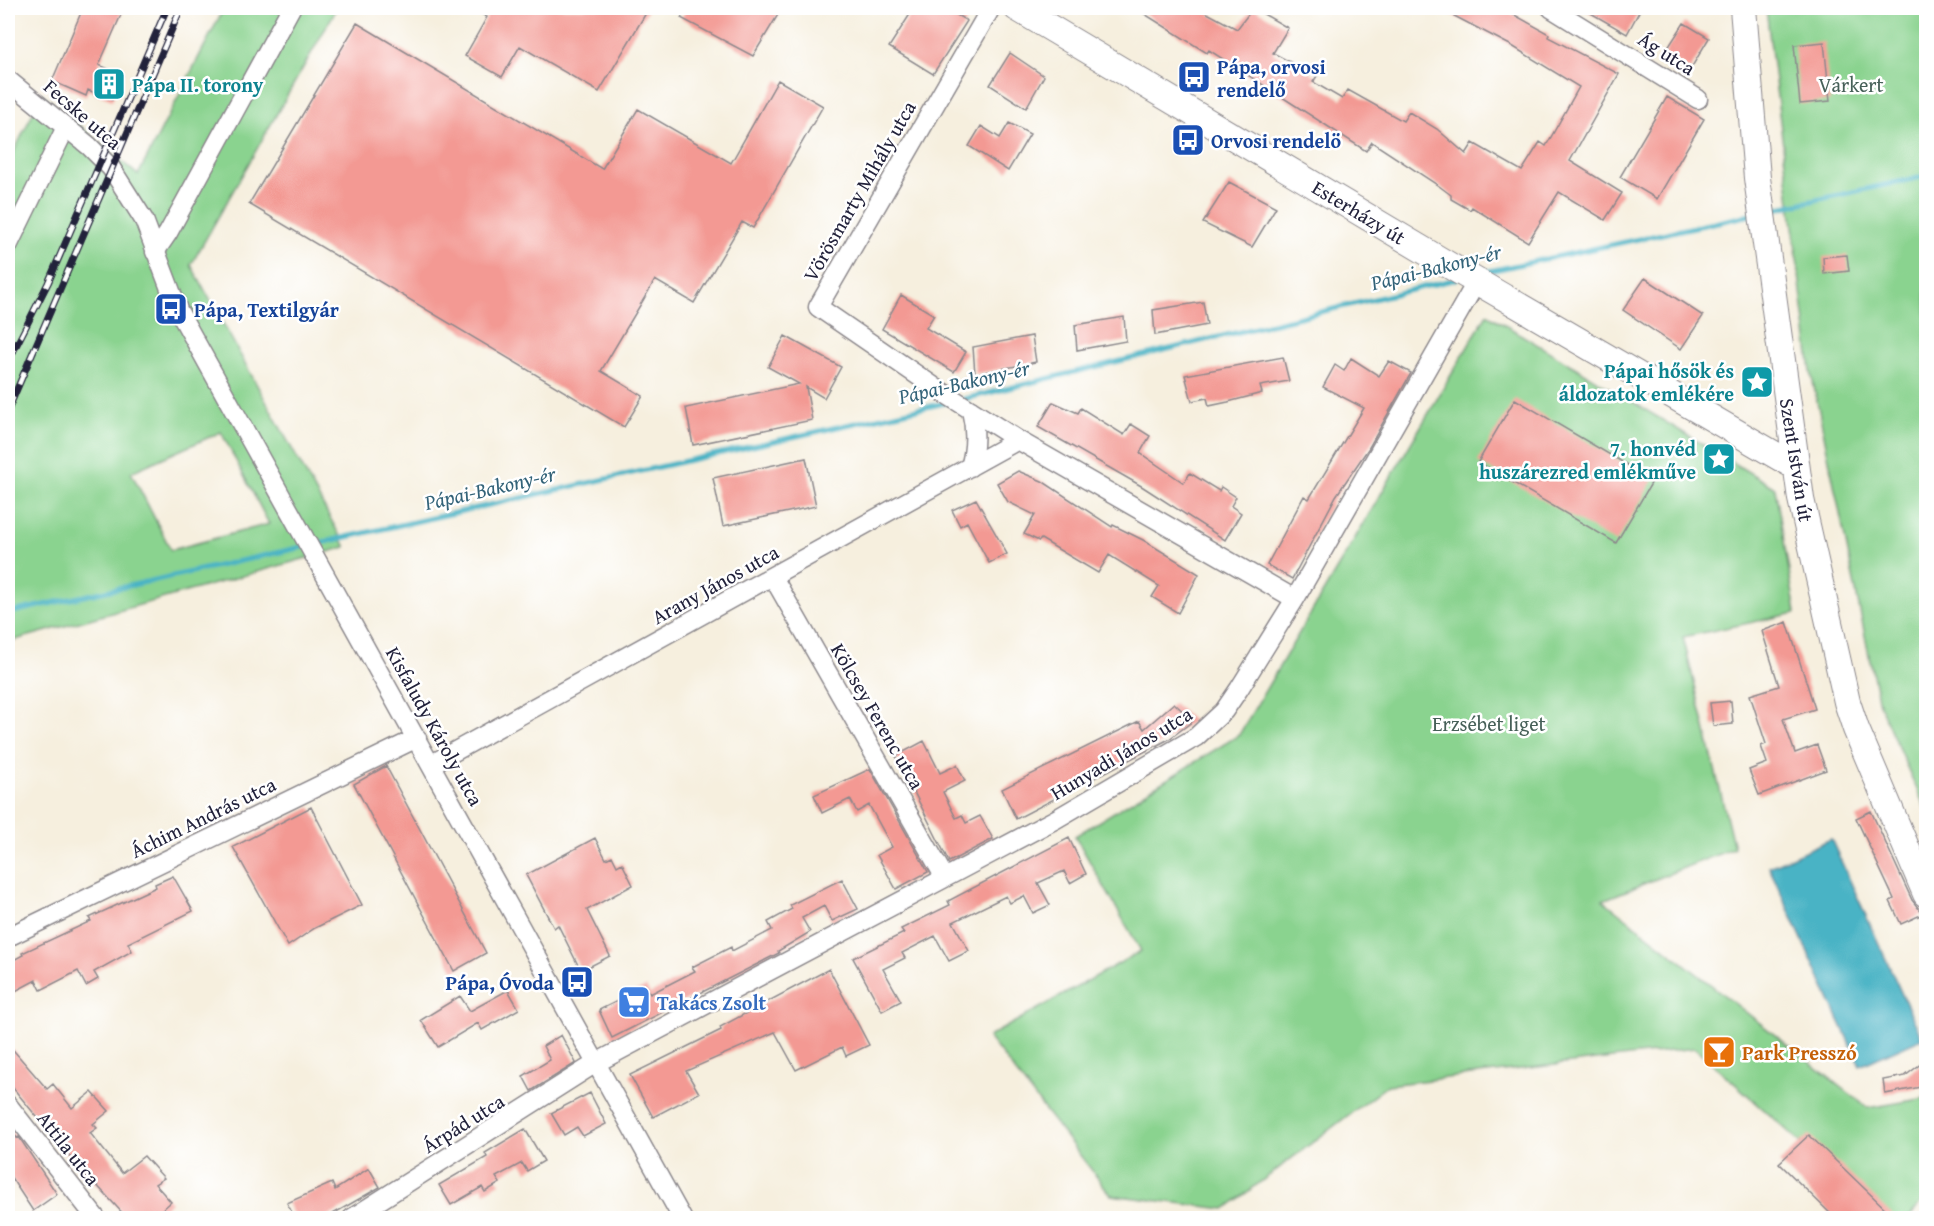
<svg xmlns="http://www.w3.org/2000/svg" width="1934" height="1226" font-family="'Gentium Book Plus',serif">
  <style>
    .green { fill: #8ad38f; stroke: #567a65; stroke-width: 1.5; fill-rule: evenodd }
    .water { fill: #48b3c5; stroke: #356a80; stroke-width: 1.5 }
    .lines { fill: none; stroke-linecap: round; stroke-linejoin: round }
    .stream { stroke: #48b3c5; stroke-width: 5 }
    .building { fill: #f39993 }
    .street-casing { stroke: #8c888c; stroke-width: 21 }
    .secondary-casing { stroke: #8c888c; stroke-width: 28 }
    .street { stroke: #fff; stroke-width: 18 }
    .secondary { stroke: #fff; stroke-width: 26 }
    .rail-casing { stroke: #22223b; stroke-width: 7 }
    .rail { stroke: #fff; stroke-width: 4.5; stroke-dasharray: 14; stroke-linecap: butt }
    .labels { text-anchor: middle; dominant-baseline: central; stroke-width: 5; stroke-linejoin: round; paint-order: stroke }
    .street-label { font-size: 20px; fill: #22223b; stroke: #fff }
    .transit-label { font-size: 20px; font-weight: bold; fill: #164399; stroke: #fff; text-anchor: start }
    .culture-label { font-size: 20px; font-weight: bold; fill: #0d838f; stroke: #fff; text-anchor: end }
    .park-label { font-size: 20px; fill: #466058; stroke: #fff }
    .shop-label { font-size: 20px; font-weight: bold; fill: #366cbe; stroke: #fff; text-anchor: start }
    .food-label { font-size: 20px; font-weight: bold; fill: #c56008; stroke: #fff; text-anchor: start }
    .water-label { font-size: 21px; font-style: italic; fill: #336379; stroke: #fff }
  </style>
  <rect width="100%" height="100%" fill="#fff"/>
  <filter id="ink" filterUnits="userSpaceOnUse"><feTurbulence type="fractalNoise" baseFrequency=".0167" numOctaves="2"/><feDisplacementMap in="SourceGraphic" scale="12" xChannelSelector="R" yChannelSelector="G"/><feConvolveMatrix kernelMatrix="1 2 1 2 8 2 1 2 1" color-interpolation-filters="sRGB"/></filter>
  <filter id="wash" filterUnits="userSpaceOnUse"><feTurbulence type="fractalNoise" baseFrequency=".008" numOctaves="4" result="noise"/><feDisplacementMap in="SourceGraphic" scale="24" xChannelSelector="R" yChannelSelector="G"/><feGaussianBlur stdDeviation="1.35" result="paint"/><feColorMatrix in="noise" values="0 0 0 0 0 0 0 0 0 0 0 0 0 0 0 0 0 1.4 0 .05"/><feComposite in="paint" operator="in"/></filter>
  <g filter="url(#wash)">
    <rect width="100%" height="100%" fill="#f6efde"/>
    <path class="green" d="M224,8H337L191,265L346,547L8,642V164L42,94L138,175ZM221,432L269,524L171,550L131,472Z
      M1766,8H1926V810L1879,704L1811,372Z
      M1487,314L1775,488L1796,613L1683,637L1734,848L1603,900L1868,1108L1926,1098V1196L1909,1218H1885L1695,1048L1388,1085L1225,1209L1111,1195L988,1037L1141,951L1075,836L1239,735Z"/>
    <path class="water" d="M1831,839L1922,1038L1860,1066L1769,867Z"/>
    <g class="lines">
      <path class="stream" d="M1770,210L1926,176
        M1480,273L1755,214
        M964,399L1456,279
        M8,613L949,402"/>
    </g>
    <g id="blocks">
      <path class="building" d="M83,8H124L99,65L123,75L112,100L88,90L86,96L52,81Z
        M470,8H649L599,92L520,46L502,77L465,56L487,17Z
        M687,8H782L753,56L681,18Z
        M914,8H945L967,21L933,74L889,47Z
        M1135,8H1198L1237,29L1253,8L1288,28L1273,53L1317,76L1313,82L1342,99L1348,90L1403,121L1409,112L1437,129L1466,154L1473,143L1522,171L1540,142L1546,146L1579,87L1512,46L1439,8H1502L1549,34L1548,37L1619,74L1570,161L1622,193L1605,220L1559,192L1528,242L1472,207L1470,210L1451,199V195L1439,186L1372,142L1366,151L1209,50L1207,53Z
        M1582,8H1641L1627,34Z
        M357,23L602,169L638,109L731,163L778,80L823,106L753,228L742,222L694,303L655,280L601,371L643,396L624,427L249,204Z
        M1684,23L1709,38L1690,70L1664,54Z
        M1824,42L1830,101L1800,104L1794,45Z
        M1010,53L1044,76L1026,108L990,85Z
        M1667,97L1704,119L1657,199L1620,177Z
        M1009,123L1030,134L1008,171L969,146L981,126L1000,138Z
        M1229,182L1276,207L1252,247L1203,223Z
        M1847,255L1849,271L1824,274L1823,257Z
        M1645,278L1703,316L1681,349L1623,310Z
        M901,295L934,315L926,328L966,352L954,372L882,329Z
        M1203,302L1207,325L1155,335L1153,310Z
        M1124,317L1126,341L1077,350L1075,325Z
        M785,336L841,367L824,398L806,387L812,420L693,445L686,408L799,384L768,367Z
        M1032,336L1036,362L975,374L973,347Z
        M1283,357L1289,381L1260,386L1262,393L1228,402L1209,406L1207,398L1192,401L1185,375Z
        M1351,358L1379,376L1389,361L1411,373L1368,449L1336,496L1292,579L1267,565L1304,496L1309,499L1364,408L1323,387L1335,365L1344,371Z
        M1515,399L1653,480L1616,543L1478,462Z
        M1053,402L1078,413L1081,408L1124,435L1131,424L1150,436L1140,453L1184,483L1190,473L1219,491L1221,487L1236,497L1231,506L1241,513L1225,540L1143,487L1038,427Z
        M806,458L816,506L723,526L713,478Z
        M1018,471L1042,481L1112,527L1113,525L1143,540L1199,574L1178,613L1152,597L1159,586L1109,555L1098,573L1041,539L1039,541L1024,534L1035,515L1008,502L997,483Z
        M976,499L1007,554L989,563L967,522L960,526L952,510Z
        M1787,622L1815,709L1783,719L1795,753L1817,745L1826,770L1759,795L1749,770L1767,763L1761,746L1766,744L1750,695L1779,686L1762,631Z
        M1731,701L1733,724L1713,726L1710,703Z
        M1174,703L1193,721L1169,739L1016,819L1002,789L1139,721L1144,729Z
        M924,741L940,773L957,765L965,781L943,792L956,818L962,815L966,823L980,816L993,839L949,862L896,756Z
        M386,766L486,953L454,971L354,784Z
        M870,769L928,872L896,889L877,855L892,847L869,805L857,812L850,799L822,813L814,795Z
        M311,807L362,905L315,928L288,946L233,847Z
        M1871,811L1912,900L1923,914L1901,924L1890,901L1894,899L1856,818Z
        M595,838L606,859L612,856L617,866L622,863L633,885L587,910L610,956L581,971L558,925L554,928L526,875Z
        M1069,838L1086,874L1070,883L1064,871L1038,883L1050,905L1033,913L1024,896L1010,903L1006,896L953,922L969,951L949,961L935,936L902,953L905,958L883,969L901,1001L882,1011L853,958L904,933L901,929L950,905L948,901Z
        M173,876L193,911L128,943L132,951L94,972L98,979L86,986L78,971L41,990L36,980L8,995V963L23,955L22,953L91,921L89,918L156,887L155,884Z
        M842,879L858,909L832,921L824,906L802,918L810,932L778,951L779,953L612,1038L599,1010L646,987L650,994L695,971L692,967L731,947L732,951L772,930L768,922L792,909L790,905Z
        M829,969L869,1045L846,1056L842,1047L796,1070L775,1032L686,1071L699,1093L653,1117L630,1075L721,1030L720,1027Z
        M508,990L519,1009L482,1030L478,1023L438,1047L421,1020L460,996L470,1011Z
        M561,1035L576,1063L531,1091L523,1076L550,1060L543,1046Z
        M8,1044L47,1089L53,1084L72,1108L92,1092L109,1111L93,1124L97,1128L90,1133L122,1173L144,1156L164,1178L155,1184L171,1202L162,1210L170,1218H127L92,1180L90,1181L8,1082Z
        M1926,1060V1086L1885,1094L1883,1080L1905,1076Z
        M590,1093L606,1124L583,1136L577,1127L564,1135L551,1113Z
        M8,1128L17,1138L19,1137L57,1194L33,1211L8,1173Z
        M525,1129L544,1161L527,1171L522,1163L496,1177L500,1183L485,1192L482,1187L451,1205L439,1185L487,1157L485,1153Z
        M1809,1135L1895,1218H1835L1779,1163Z
        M369,1168L380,1187L326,1218H295L287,1203L332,1183L335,1190Z"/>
    </g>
  </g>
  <g filter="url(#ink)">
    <use href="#blocks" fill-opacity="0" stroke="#8c888c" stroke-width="1.5"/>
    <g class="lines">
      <g class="street-casing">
        <path id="street" d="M991,8L818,307L933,386L1018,440L1295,599
          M1551,8L1698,99
          M8,80L89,146L111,168L144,220L178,310L682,1218
          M8,246L66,127
          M155,252L168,233L291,8
          M970,467C976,447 976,430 971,410
          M773,577L945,878
          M432,764L1018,440
          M8,937L417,738
          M8,1105L96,1218
          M352,1218L596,1063L1056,819L1196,737L1224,711L1239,689L1295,599L1477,281"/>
      </g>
      <g class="secondary-casing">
        <path id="secondary" d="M1017,8L1440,260L1796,467
          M1743,8L1757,178L1801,499L1847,702L1856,729L1926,894"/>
      </g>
      <use href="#street" class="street"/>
      <use href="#secondary" class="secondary"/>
      <g class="rail-casing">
        <path id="rail" d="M8,362L48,283L167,8
          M8,410L181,8"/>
      </g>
      <use href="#rail" class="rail"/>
    </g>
  </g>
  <defs>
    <g id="bus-square" transform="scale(1.725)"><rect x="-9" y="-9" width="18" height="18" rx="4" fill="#1a4fb4" stroke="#fff"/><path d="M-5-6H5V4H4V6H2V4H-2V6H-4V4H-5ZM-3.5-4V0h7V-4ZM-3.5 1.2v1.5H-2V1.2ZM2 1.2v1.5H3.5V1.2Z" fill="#fff"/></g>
    <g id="building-square" transform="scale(1.725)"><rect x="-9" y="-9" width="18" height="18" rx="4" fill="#0f9aa8" stroke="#fff"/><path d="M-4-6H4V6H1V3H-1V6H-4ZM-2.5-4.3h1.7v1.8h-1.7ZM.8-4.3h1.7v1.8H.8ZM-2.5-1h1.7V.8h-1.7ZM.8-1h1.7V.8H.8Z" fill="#fff"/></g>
    <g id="sight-square" transform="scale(1.725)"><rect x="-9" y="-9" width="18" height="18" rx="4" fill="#0f9aa8" stroke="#fff"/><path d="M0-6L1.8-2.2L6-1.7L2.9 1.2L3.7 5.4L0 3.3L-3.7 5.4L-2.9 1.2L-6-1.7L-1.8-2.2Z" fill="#fff"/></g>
    <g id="supermarket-square" transform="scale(1.725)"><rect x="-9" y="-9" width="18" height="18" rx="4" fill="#3f7fe0" stroke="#fff"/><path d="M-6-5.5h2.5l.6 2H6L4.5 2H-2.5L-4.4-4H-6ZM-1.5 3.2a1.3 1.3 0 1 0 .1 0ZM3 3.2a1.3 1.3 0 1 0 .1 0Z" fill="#fff"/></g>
    <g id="bar-square" transform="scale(1.725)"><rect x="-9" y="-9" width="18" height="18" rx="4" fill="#e8710a" stroke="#fff"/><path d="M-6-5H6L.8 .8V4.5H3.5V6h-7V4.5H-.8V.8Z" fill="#fff"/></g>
  </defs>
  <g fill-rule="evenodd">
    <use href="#bus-square" x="1194" y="77"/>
    <use href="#building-square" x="109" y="84"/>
    <use href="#bus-square" x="1188" y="140"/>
    <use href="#bus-square" x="171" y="309"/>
    <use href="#sight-square" x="1757" y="382"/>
    <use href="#sight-square" x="1719" y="459"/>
    <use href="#bus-square" x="577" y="982"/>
    <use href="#supermarket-square" x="634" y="1002"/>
    <use href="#bar-square" x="1719" y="1052"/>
  </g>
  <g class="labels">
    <g class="street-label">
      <text transform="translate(1667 53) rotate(32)">Ág utca</text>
      <text transform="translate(83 114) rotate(41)">Fecske utca</text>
      <text transform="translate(859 191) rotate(-60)">Vörösmarty Mihály utca</text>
      <text transform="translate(1359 212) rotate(31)">Esterházy út</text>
      <text transform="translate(1797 460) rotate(81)">Szent István út</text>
      <text transform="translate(715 584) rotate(-29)">Arany János utca</text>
      <text transform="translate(878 716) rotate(60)">Kölcsey Ferenc utca</text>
      <text transform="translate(435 726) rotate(61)">Kisfaludy Károly utca</text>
      <text transform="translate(1121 753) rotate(-31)">Hunyadi János utca</text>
      <text transform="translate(203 817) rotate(-26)">Áchim András utca</text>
      <text transform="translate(463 1123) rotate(-32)">Árpád utca</text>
      <text transform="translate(69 1148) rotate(52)">Attila utca</text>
    </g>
    <g class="transit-label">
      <text x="1217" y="66">Pápa, orvosi<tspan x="1217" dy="23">rendelő</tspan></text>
      <text x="1211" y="140">Orvosi rendelö</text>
      <text x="194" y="309">Pápa, Textilgyár</text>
      <text x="554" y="982" text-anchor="end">Pápa, Óvoda</text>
    </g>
    <g class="culture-label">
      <text x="132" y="84" text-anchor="start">Pápa II. torony</text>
      <text x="1734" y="370">Pápai hősök és<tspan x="1734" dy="23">áldozatok emlékére</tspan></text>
      <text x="1696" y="448">7. honvéd<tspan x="1696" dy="23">huszárezred emlékműve</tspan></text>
    </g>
    <g class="park-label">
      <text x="1851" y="84">Várkert</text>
      <text x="1489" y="723">Erzsébet liget</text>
    </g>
    <g class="shop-label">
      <text x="657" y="1002">Takács Zsolt</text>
    </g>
    <g class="food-label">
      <text x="1742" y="1052">Park Presszó</text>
    </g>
    <g class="water-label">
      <text transform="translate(1436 267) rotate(-14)">Pápai-Bakony-ér</text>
      <text transform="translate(964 382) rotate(-13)">Pápai-Bakony-ér</text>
      <text transform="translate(490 488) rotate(-13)">Pápai-Bakony-ér</text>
    </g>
  </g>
  <rect width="1934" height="1226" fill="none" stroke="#fff" stroke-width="30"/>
</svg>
